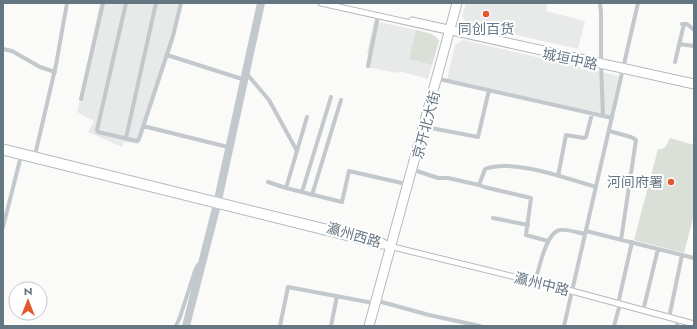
<svg xmlns="http://www.w3.org/2000/svg" width="697" height="329" font-family="Jost,'Noto Sans SC',sans-serif">
  <style>
    .built { fill: #e8e9e9 }
    .green { fill: #dadfd7 }
    .lines { fill: none; stroke-linecap: round; stroke-linejoin: round }
    .major-casing { stroke: #b5babe; stroke-width: 7 }
    .minor { stroke: #c3c8cc; stroke-width: 4 }
    .major { stroke: #fff; stroke-width: 5 }
    .poi-dot { fill: #e4572e; stroke: #fff; stroke-width: 1.5 }
    .labels { text-anchor: middle; dominant-baseline: central; stroke-width: 4; stroke-linejoin: round; paint-order: stroke }
    .poi-label { font-size: 14px; fill: #657683; stroke: #fff }
    .street-label { font-size: 14px; fill: #657683; stroke: #fff }
  </style>
  <rect width="100%" height="100%" fill="#fafaf8"/>
  <path class="built" d="M100,3H183L173,42L139,144L124,142L122,147L88,132L94,121L77,112Z
    M466,3H548L546,11L585,21L578,49L467,24L462,16Z
    M374,21L416,30L409,59L432,65L428,79L399,71L398,73L366,67L369,53H367Z
    M463,40L619,76L610,116L447,79L455,45Z"/>
  <path class="green" d="M416,30C424,32 435,33 439,41L432,65L409,59Z
    M670,138L694,145V214L684,253L634,240L658,149C665,151 667,144 670,138Z"/>
  <g class="lines">
    <g class="major-casing">
      <path id="major" d="M321,3L694,86
        M412,20L694,82
        M3,147L382,241L388,245
        M3,152L381,246H389L568,290L694,324
        M367,326L455,3
        M371,326L459,3"/>
    </g>
    <path class="minor" d="M126,3L97,130L98,132L137,141L139,139L173,36L181,3
      M600,3L601,12V61
      M682,24H687L694,30
      M679,44L694,46
      M3,49L12,51L40,67L55,72
      M167,55L242,79
      M675,62L684,24
      M601,65L603,116
      M368,66L378,16
      M247,74L269,100L297,151
      M439,79L612,118
      M81,99L103,3
      M143,126L228,147
      M426,127L478,137L489,90
      M609,131L631,137L636,140L621,240
      M126,138L156,3
      M35,155L56,65L67,3
      M414,170L438,178H448L479,185L485,169C512,158 568,179 596,187
      M558,176L566,135L584,138L586,137L592,114
      M268,182L286,188L342,202L349,171L406,184
      M479,185L484,187L531,198L526,235L548,241
      M286,188L307,117
      M302,192L331,97
      M312,195L341,100
      M493,218L528,225
      M3,227L21,156
      M586,231L694,258
      M535,282C539,269 546,232 560,230C568,229 578,233 585,234
      M378,301L429,315L480,326
      M618,304L632,242
      M643,311L658,249
      M669,318L682,255
      M176,326L180,317L195,271L198,265
      M184,326L215,204L259,3
      M188,326L219,205L263,3
      M280,326L288,287L373,303
      M331,326L337,296
      M564,326L638,3
      M614,326L620,304
      M677,326L678,320"/>
    <use href="#major" class="major"/>
  </g>
  <g class="poi-dot">
    <circle cx="486" cy="14" r="4"/>
    <circle cx="671" cy="182" r="4"/>
  </g>
  <g class="labels">
    <g class="poi-label">
      <text x="486" y="29">同创百货</text>
      <text x="663" y="182" text-anchor="end">河间府署</text>
    </g>
    <g class="street-label">
      <text transform="translate(570 59) rotate(12)">城垣中路</text>
      <text transform="translate(426 125) rotate(-75)">京开北大街</text>
      <text transform="translate(354 235) rotate(16)">瀛州西路</text>
      <text transform="translate(542 284) rotate(14)">瀛州中路</text>
    </g>
  </g>
  <rect width="697" height="329" fill="none" stroke="#657683" stroke-width="8"/>
  <g transform="translate(28 301)"><circle r="19" fill="#ffffff" stroke="#c1c8cd"/>
  <path d="M0-3L7 15L0 10L-7 15Z" fill="#e4572e"/>
  <text y="-6" font-size="11" font-weight="bold" text-anchor="middle" fill="#657683">N</text>
  </g>
</svg>
